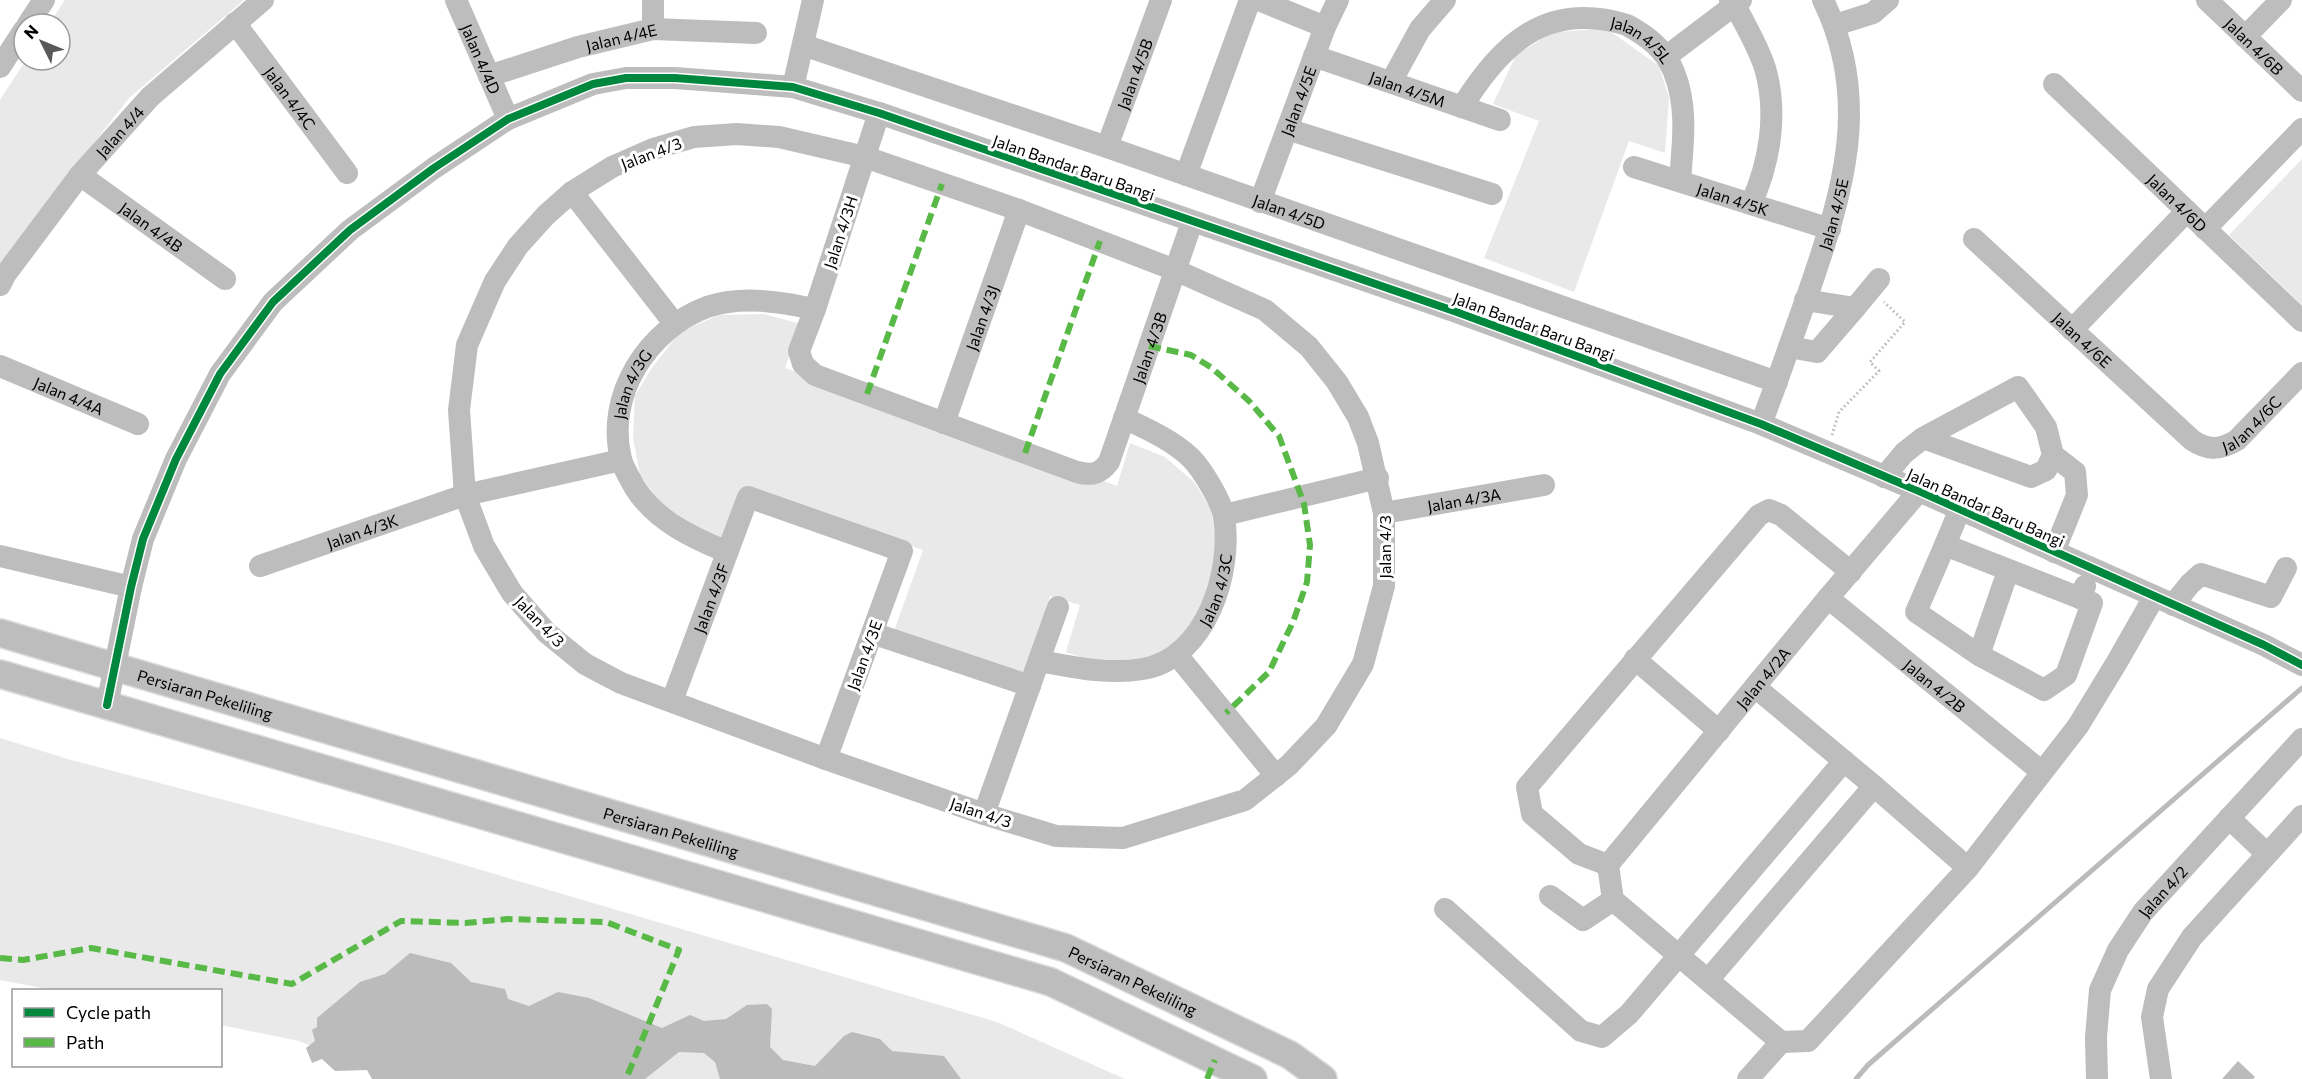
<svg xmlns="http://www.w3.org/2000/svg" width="2302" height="1079" font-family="Commissioner,sans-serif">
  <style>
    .green { fill: #e9e9e9 }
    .water { fill: #bbb }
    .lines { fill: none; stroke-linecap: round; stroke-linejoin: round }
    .stream { stroke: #bbb; stroke-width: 5 }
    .major-casing { stroke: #dbdbdb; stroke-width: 30 }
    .path { stroke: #b8b8b8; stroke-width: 3; stroke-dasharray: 1.5 3; stroke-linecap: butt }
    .minor { stroke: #bdbdbd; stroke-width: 22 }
    .major { stroke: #bdbdbd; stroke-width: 27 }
    .quiet { stroke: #58b947; stroke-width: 6; stroke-dasharray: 12 6; stroke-linecap: butt }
    .cycleway-casing { stroke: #fff; stroke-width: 11 }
    .cycleway { stroke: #00873e; stroke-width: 8 }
    .labels { text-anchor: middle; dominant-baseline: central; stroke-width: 6; stroke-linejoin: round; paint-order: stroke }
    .street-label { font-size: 16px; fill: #000; stroke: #fff }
  </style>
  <rect width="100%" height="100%" fill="#fff"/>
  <path class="green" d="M65,0H244L129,98L0,263V100L26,60H60V24H49Z
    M1607,29L1659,66L1669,97L1665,153L1629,141L1574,292L1484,258L1539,121L1493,104L1516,55L1553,32Z
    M2302,159V305L2229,235Z
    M764,314L801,324L785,368L1117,486L1130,443L1165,457L1194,482L1211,509L1218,554L1207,598L1183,639L1146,659L1102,664L1066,652L1080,605L1050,596L1023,675L894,631L923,550L745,487L722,541L664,509L640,475L633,438L635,396L651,369L680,332L719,315Z
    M0,738L71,760L393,844L997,1022L1125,1079H390L299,1041L221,1025L220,990H52L0,980Z"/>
  <path class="water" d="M410,953L451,963L471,982L505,989L508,999L529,1006L558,992L589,998L662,1028L690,1015L704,1021L726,1019L747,1005L767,1004L772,1009L770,1047L783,1060L815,1066L844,1036L852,1032L880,1039L892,1051L944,1056L961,1079H720L715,1062L704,1053L679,1052L645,1079H372L367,1070L335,1071L322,1059L312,1063L306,1048L315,1041L312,1030L317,1027V1018L360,982L385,974Z
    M2238,1061L2255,1077L2253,1079H2222Z"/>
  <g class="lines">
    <path class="stream" d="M1856,1079L1868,1065L2302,688"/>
    <g class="major-casing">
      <g id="major">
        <path id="s27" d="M0,633L1066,948L1290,1055L1323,1079"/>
        <path d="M0,674L1051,982L1253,1079"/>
      </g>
    </g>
    <path class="path" d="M1832,435L1839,412L1879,371L1870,362L1905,322L1884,302"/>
    <g class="minor">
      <path id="s1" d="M456,0L508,119"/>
      <path d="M653,0V29"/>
      <path d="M1259,0L1325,27"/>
      <path d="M1730,0L1735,5C1745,25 1758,46 1765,68C1778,113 1770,162 1751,204"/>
      <path id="s2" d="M2207,0L2302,91"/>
      <path id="s3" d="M235,23L347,173"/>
      <path d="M28,24L44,0"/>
      <path d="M1835,25L1873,13L1888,0"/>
      <path d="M2245,37L2281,0"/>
      <path id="s4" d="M803,45L1107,147L1777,382"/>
      <path id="s5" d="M1314,56L1500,120"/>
      <path d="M1667,56L1741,0"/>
      <path d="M0,67L24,30"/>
      <path id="s6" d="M489,76L578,47L653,29L756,33"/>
      <path d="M1391,82L1420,29L1445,0"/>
      <path id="s7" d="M2054,84L2302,321"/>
      <path d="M793,87L813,0"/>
      <path id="s8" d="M1462,107C1500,45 1546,0 1627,25C1647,36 1665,49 1674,72C1688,107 1683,143 1680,180"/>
      <path id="s9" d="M879,113L815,309L799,351L803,364L815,375L1077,472C1092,476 1100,474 1109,462L1192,222"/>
      <path d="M1287,129L1492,194"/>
      <path d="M737,134L779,137L865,157L1019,210L1175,270L1265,310L1309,347L1337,382L1358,417L1368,443L1384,513V586L1363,664L1326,726L1289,765L1245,800L1123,838L1056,836L984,814L826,759L621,683L585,664L547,633L512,593L484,546L465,495L459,410L467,345L495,281L518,246L546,215L572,192L612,167L653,149L694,137Z"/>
      <path id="s10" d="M1107,147L1161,0"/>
      <path id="s11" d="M1634,167L1830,229"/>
      <path id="s12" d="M80,175L225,279"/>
      <path d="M1186,175L1250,0"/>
      <path d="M572,192L674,323"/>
      <path id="s13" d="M1260,202L1325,27L1338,0"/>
      <path d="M2205,229L2302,129"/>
      <path id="s14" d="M1974,239L2192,440C2208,451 2221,450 2237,440L2302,373"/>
      <path id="s15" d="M0,285L5,275L80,175L150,97L263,0"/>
      <path d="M1855,308L1879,279"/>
      <path d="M2072,330L2187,211"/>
      <path d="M1789,347L1817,352L1855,308L1805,300"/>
      <path id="s16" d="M0,366L138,424"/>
      <path id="s17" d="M944,423L1019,210"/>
      <path id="s18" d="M1761,424C1778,380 1793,335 1809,291C1843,192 1872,100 1823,0"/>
      <path d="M2053,455L2075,472L2077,495L2054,552"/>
      <path d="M1884,477L1904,453L1923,438L2018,387L2046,427L2053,455L2046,470L2031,477L1923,438"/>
      <path d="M1960,509L1945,545L2080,598L2085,586"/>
      <path id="s19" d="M1384,513L1544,485"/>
      <path d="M1224,515L1378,478"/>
      <path d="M1945,545L1916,612L1979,655"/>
      <path id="s20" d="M727,552C693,538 656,521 635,488C631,480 623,468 621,459C605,395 648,329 707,307C742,295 781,302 815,309"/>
      <path d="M0,556L131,587"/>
      <path id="s21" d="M260,566L465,495L621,460"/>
      <path d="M2008,571L1979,655L2044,690L2066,675L2092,603L2080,598"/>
      <path id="s22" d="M1828,598L2042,772"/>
      <path d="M2173,605L2190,584L2201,574L2271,597L2286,568"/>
      <path d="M872,633L1030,686"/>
      <path d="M1177,655L1276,776"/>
      <path d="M1635,659L1719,731"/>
      <path id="s23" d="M1039,661C1073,667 1108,675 1143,669C1206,658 1233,572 1224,517C1222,502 1202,469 1191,458C1172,440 1147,429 1124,418"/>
      <path id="s24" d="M672,701L748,497L902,551L826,759"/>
      <path d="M107,705L131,587L143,539L176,459L220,374L273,302L350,230L434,168L508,119L593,84L626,78H675L793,87L879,113L1454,311L1761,424L1919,491L2264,645L2302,665"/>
      <path d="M984,814L1058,607"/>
      <path d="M2229,818L2267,854"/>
      <path d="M1608,865L1613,900L1781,1042L1808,1041L1968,868L1874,786L1755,687"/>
      <path d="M1608,865L1579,854L1532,814L1527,787L1759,515L1769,510L1781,515L1851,572"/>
      <path id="s25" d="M1608,865L1828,598L1919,491"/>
      <path d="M1968,868L2078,726L2117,662L2154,597"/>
      <path d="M1550,896L1583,920L1613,900"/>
      <path d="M1445,909L1581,1031L1602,1037L1629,1014L1844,761"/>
      <path d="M1708,980L1874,786"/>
      <path d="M1748,1079L1781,1042"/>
      <path id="s26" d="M2097,1079L2096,1037L2100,990L2118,950L2143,912L2302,739"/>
      <path d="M2161,1079L2152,1017L2158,989L2192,937L2302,816"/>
    </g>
    <use href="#major" class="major"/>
    <path class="quiet" d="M1149,346L1191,355L1212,368L1249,401L1279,436L1304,504L1310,545L1307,582L1293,622L1269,672L1226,713
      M867,394L942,184
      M1025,453L1100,241
      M0,958L23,960L91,948L292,984L401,921L465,923L508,919L606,922L679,950L626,1079
      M1207,1079L1215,1060"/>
    <g class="cycleway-casing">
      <path id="cycleway" d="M107,705L131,587L143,539L176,459L220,374L273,302L350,230L434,168L508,119L593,84L626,78H675L793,87L879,113L1454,311L1761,424L1919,491L2264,645L2302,665"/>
    </g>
    <use href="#cycleway" class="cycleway"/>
  </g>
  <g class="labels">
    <g class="street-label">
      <text stroke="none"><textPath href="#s6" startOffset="138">Jalan 4/4E</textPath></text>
      <text stroke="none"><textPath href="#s8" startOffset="222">Jalan 4/5L</textPath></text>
      <text stroke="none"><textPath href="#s2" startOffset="66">Jalan 4/6B</textPath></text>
      <text stroke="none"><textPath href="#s1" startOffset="64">Jalan 4/4D</textPath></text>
      <text stroke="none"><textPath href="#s10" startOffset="78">Jalan 4/5B</textPath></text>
      <text stroke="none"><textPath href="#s5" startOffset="99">Jalan 4/5M</textPath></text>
      <text stroke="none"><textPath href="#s3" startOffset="93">Jalan 4/4C</textPath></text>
      <text stroke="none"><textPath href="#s13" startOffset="108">Jalan 4/5E</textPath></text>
      <text stroke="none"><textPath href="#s15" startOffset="195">Jalan 4/4</textPath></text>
      <text transform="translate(651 153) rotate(-21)">Jalan 4/3</text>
      <text transform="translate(1074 167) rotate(19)">Jalan Bandar Baru Bangi</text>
      <text stroke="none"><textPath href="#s11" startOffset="104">Jalan 4/5K</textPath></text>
      <text stroke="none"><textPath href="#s7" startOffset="171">Jalan 4/6D</textPath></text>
      <text stroke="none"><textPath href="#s4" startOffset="514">Jalan 4/5D</textPath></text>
      <text stroke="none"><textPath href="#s18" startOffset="222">Jalan 4/5E</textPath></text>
      <text stroke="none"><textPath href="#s12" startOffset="88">Jalan 4/4B</textPath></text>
      <text transform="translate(840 232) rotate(-72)">Jalan 4/3H</text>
      <text stroke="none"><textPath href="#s17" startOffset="112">Jalan 4/3J</textPath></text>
      <text transform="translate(1534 326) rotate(20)">Jalan Bandar Baru Bangi</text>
      <text stroke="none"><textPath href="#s14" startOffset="148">Jalan 4/6E</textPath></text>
      <text stroke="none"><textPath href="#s9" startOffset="718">Jalan 4/3B</textPath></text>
      <text stroke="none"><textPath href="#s20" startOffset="224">Jalan 4/3G</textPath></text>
      <text stroke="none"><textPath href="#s16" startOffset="75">Jalan 4/4A</textPath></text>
      <text stroke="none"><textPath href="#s14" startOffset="366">Jalan 4/6C</textPath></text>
      <text stroke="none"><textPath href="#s19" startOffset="81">Jalan 4/3A</textPath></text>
      <text transform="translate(1986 507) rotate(24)">Jalan Bandar Baru Bangi</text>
      <text stroke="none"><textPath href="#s21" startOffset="108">Jalan 4/3K</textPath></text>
      <text transform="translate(1384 547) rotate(-90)">Jalan 4/3</text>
      <text stroke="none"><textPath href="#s23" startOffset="219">Jalan 4/3C</textPath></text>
      <text stroke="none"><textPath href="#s24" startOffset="110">Jalan 4/3F</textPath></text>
      <text transform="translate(540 621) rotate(46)">Jalan 4/3</text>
      <text transform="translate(864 655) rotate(-70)">Jalan 4/3E</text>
      <text stroke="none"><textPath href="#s25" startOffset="243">Jalan 4/2A</textPath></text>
      <text stroke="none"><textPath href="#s22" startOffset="138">Jalan 4/2B</textPath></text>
      <text stroke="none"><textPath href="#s27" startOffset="214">Persiaran Pekeliling</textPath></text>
      <text transform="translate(981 812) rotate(18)">Jalan 4/3</text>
      <text stroke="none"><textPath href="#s27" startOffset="700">Persiaran Pekeliling</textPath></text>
      <text stroke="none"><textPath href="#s26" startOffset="207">Jalan 4/2</textPath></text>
      <text stroke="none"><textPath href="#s27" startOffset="1186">Persiaran Pekeliling</textPath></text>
    </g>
  </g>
  <rect x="12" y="989" width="210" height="78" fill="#ffffff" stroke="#999999" stroke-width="1.5"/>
  <rect x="24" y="1008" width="30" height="9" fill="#00873e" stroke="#999999" stroke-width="1.5"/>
  <text x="66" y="1019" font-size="18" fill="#000000">Cycle path</text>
  <rect x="24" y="1038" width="30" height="9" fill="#58b947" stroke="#999999" stroke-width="1.5"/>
  <text x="66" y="1049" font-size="18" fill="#000000">Path</text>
  <g transform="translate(42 42) rotate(313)"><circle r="28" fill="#ffffff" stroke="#999999" stroke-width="1.5"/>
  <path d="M0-4.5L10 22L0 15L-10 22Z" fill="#595959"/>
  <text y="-9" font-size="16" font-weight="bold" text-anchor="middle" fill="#000000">N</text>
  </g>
</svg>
